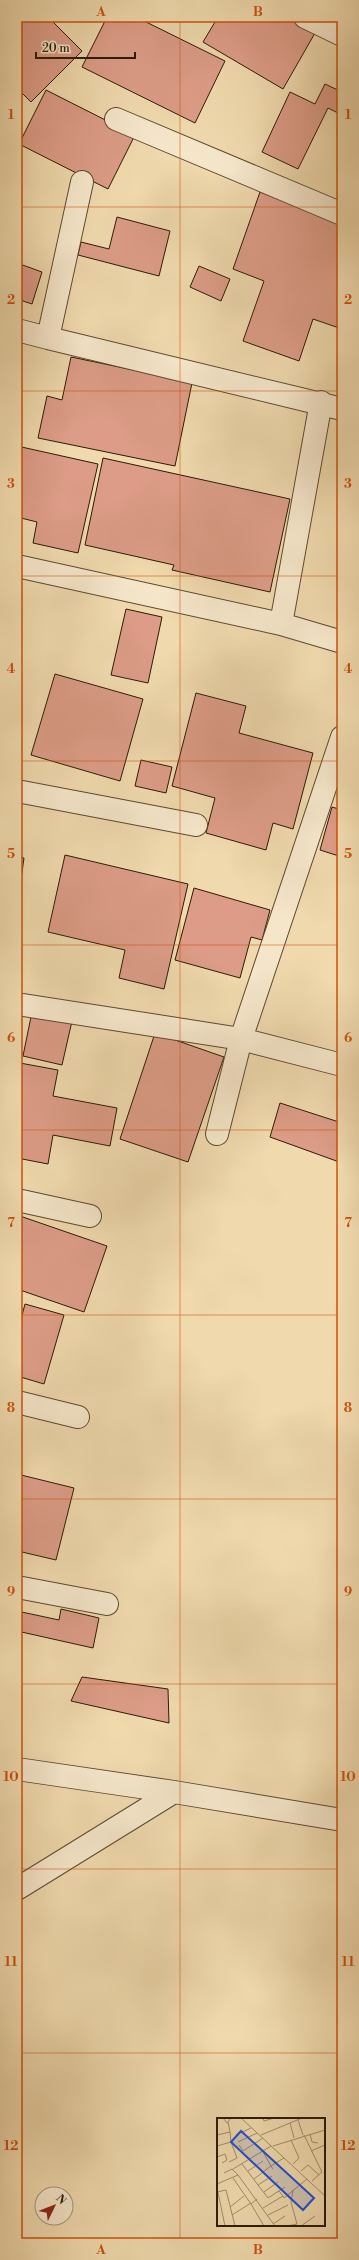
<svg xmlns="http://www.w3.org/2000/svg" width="359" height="2260" font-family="'Libre Bodoni',serif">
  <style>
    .building { fill: #dc9c87; stroke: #2c1b05 }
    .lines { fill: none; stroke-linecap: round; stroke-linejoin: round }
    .street-casing { stroke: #5d4a2f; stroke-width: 24 }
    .street { stroke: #f5e6ca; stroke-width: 22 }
    .grid { fill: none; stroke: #cc500b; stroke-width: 1; stroke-opacity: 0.55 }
    .inset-road { fill: none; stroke: #a18d6a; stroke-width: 1 }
    .view { fill: #1d4ed8; fill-opacity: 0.15; stroke: #1d4ed8; stroke-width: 2 }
    .inset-edge { fill: none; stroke: #2c1b05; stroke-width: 2 }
    .neatline { fill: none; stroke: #cc500b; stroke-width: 1.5 }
    .grid-label { font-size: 13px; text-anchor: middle; font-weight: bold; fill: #cc500b }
  </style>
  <rect width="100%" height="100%" fill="#efd9ad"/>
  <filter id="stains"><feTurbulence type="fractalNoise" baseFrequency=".005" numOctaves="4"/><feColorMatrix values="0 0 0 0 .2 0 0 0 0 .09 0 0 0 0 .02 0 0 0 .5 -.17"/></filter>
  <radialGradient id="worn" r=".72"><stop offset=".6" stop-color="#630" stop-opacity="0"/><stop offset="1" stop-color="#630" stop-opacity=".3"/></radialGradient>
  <path class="building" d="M17,17H48L82,51L31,102L17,88Z
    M107,17H136L225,61L195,123L82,67Z
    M158,17H168L164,22Z
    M218,17H288L315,33L283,89L203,42Z
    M325,84L342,92V115L328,108L298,169L262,152L290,92L315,104Z
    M46,90L135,135L108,189L19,144Z
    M260,192L342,222V329L313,319L299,361L243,341L264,281L233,269Z
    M117,217L170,231L159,276L78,255L81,242L109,249Z
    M17,263L42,272L32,304L17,299Z
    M199,266L230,279L221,301L190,287Z
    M71,357L153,374L193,378L175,466L38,438L47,396L62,400Z
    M17,446L98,464L78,553L33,543L37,522L17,517Z
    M103,458L290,499L270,592L172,570L174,565L85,545Z
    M126,609L162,617L148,683L111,675Z
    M55,674L143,699L120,781L31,755Z
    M196,693L246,706L239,733L313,753L293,829L273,823L266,850L206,833L215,798L172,786Z
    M141,760L172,767L166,793L135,786Z
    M332,807L342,810V857L320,850Z
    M65,855L188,884L164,989L119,978L125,950L48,932Z
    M17,857L24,858L17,908Z
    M194,888L270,910L262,940L251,937L240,978L175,960Z
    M32,1012L72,1021L62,1065L23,1056Z
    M155,1033L224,1057L188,1162L120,1139Z
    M20,1063L58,1070L53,1096L117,1108L110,1146L53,1135L48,1164L17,1158V1080Z
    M280,1103L342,1123V1163L270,1137Z
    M17,1215L107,1246L84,1312L17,1289Z
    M25,1304L64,1315L44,1384L17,1376V1334Z
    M17,1474L74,1488L56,1560L22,1552L20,1559L17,1558Z
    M61,1609L99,1618L93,1648L17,1631V1611L59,1620Z
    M82,1677L168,1689L169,1723L71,1701Z"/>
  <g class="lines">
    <g class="street-casing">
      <path id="street" d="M305,17L342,35
        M116,119L342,214
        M82,182L48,338L342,409
        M17,330L48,338
        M17,566L281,624L342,642
        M281,624L321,402
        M342,737L241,1039L342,1065
        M17,791L196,825
        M17,1004L241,1039L217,1134
        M17,1200L90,1216
        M17,1402L78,1417
        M17,1587L107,1604
        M17,1769L174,1792L342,1820
        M17,1889L174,1792"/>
    </g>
    <use href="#street" class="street"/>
  </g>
  <path class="grid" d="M180,17V2243M17,207H342M17,391H342M17,576H342M17,761H342M17,945H342M17,1130H342M17,1315H342M17,1499H342M17,1684H342M17,1869H342M17,2053H342"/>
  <g transform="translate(217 2118)">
    <rect width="108" height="108" fill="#efd9ad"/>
    <path class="inset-road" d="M6,0L10,5L14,0M24,0L108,78M46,0L47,3L57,0M81,2L86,17M73,5L77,20M93,16L95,24L101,25M0,17L13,14L11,4M19,17L34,10M44,17L85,0M87,17L105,54L95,63M74,22L82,40L76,46M21,24L40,15M22,27L26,33L46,20M0,28L14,24L13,14M56,28L108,12M45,32L54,48L67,40M94,33L108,27M0,39L8,36L10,42L5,45M12,44L20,40L14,24M25,46L51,80L68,69M16,51L54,28M31,53L46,43M84,53L91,47L102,57M7,55L15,51L21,57M16,60L34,86M37,61L54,48L56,51M0,66L21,57L58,108M41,67L55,58M0,70L8,108M0,74L9,72L18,108M47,74L61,64M66,78L67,80L90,61M40,81L34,86L47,108M13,89L27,78M46,90L66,78L62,73M15,97L34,85M51,97L71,87M56,106L68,98M70,108L80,106L74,84L76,72M84,108L98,98"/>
    <path class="view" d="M24,13L97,80L86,92L14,24Z"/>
    <rect width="108" height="108" class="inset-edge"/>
  </g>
  <rect width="359" height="2260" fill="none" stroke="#efd9ad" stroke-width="44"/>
  <g transform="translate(54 2206) rotate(47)"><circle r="19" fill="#f5e6ca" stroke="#a5957b"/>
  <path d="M0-3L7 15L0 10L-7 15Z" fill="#8f2418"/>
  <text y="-6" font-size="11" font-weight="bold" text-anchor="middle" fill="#2c1b05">N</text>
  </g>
  <path d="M36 52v6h99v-6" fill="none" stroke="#2c1b05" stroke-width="2"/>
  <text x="42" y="52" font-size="12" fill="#2c1b05" stroke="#f5e6ca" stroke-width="3" paint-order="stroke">20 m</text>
  <rect x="22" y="22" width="315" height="2216" class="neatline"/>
  <g class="grid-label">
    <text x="101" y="16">A</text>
    <text x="258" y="16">B</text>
    <text x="11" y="119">1</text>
    <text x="348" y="119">1</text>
    <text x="11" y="304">2</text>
    <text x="348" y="304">2</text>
    <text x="11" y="488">3</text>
    <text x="348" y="488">3</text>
    <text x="11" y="673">4</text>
    <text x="348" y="673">4</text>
    <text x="11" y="858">5</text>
    <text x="348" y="858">5</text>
    <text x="11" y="1042">6</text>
    <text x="348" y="1042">6</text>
    <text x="11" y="1227">7</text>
    <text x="348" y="1227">7</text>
    <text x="11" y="1412">8</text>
    <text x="348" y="1412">8</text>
    <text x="11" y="1596">9</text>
    <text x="348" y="1596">9</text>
    <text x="11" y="1781">10</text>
    <text x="348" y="1781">10</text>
    <text x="11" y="1966">11</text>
    <text x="348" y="1966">11</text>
    <text x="11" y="2150">12</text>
    <text x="348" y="2150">12</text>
    <text x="101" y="2254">A</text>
    <text x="258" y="2254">B</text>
  </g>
  <rect width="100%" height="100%" filter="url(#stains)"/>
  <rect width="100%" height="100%" fill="url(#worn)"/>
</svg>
